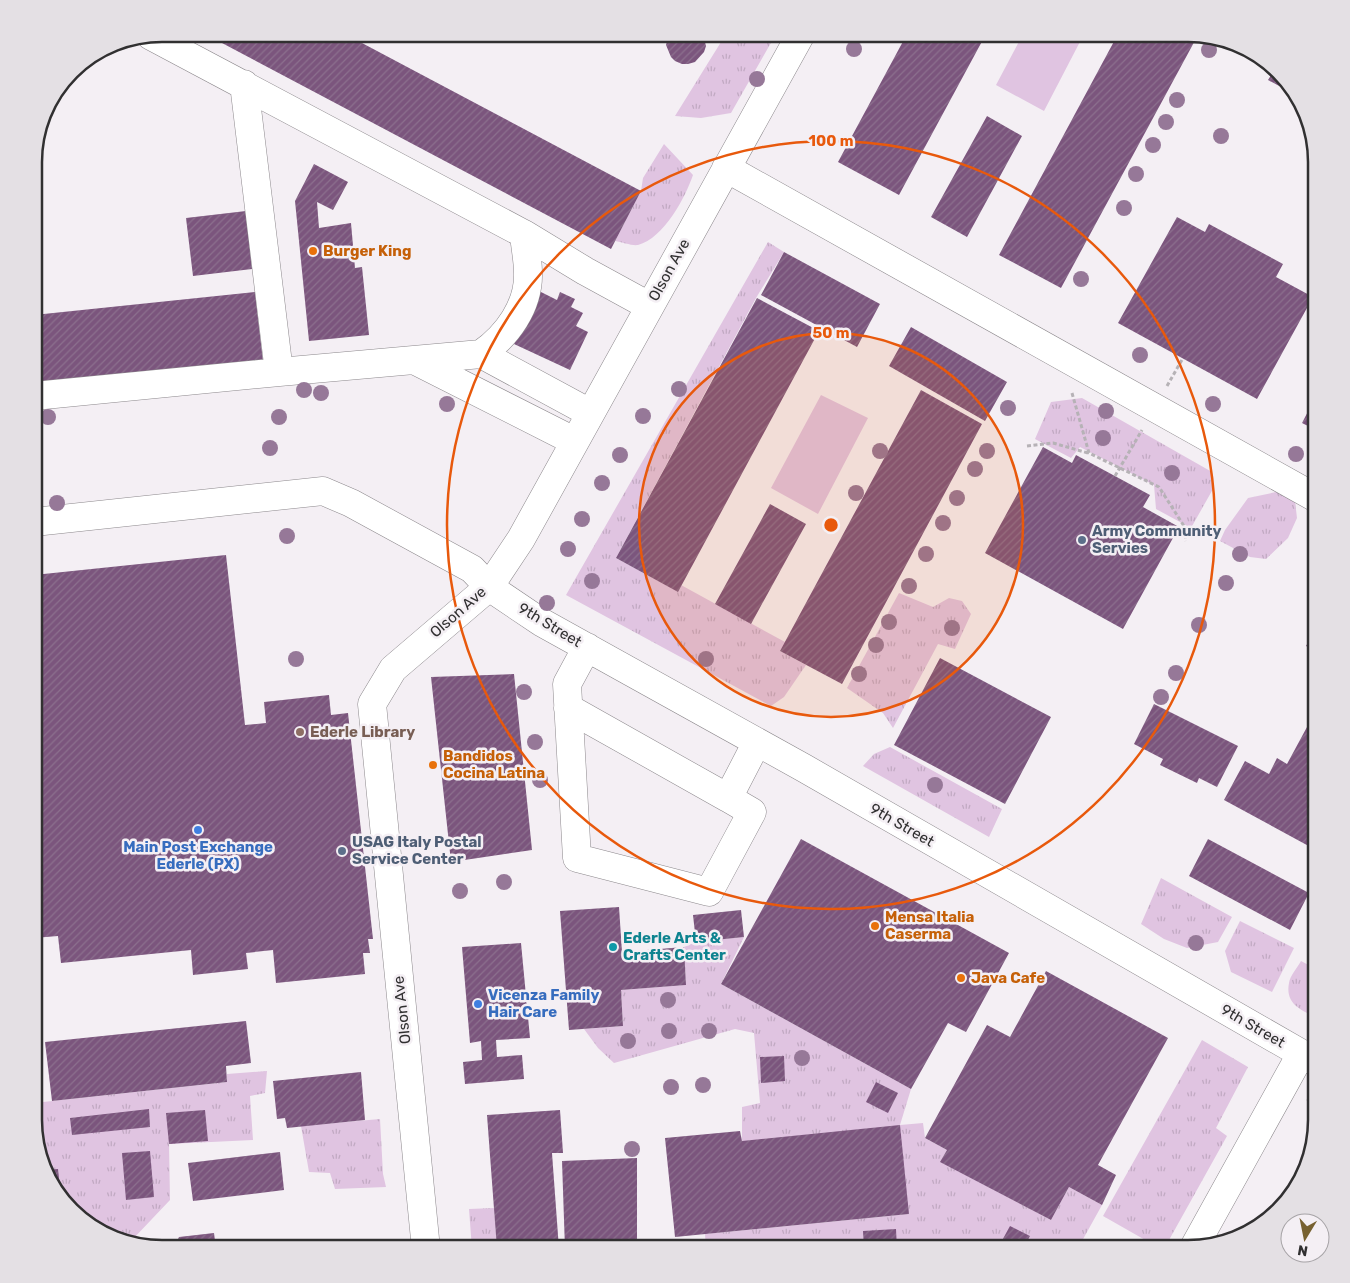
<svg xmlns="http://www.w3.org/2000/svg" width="1350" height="1283" font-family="Rubik,sans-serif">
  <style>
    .grass { fill: url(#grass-tufts) }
    .garden { fill: #e0c4e1 }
    .building { fill: url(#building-hatch) }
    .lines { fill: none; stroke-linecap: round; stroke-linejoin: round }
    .minor-casing { stroke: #8c888c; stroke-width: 29 }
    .path { stroke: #b6b2b6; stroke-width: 3; stroke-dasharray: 4 2.5; stroke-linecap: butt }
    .minor { stroke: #fff; stroke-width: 28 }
    .tree { fill: #967898 }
    .ring { fill: none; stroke: #e8590c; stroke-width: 2.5 }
    .food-dot { fill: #e8710a; stroke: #f4eff4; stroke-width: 2 }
    .service-dot { fill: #5c6f8a; stroke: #f4eff4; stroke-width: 2 }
    .education-dot { fill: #8d6e63; stroke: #f4eff4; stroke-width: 2 }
    .shop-dot { fill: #3f7fe0; stroke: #f4eff4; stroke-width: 2 }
    .culture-dot { fill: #0f9aa8; stroke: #f4eff4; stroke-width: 2 }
    .labels { text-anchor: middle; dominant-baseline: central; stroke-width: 5; stroke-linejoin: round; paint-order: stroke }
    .food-label { font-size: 15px; font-weight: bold; fill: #c56008; stroke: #f4eff4; text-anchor: start }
    .street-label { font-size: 15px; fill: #313031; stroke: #f4eff4 }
    .service-label { font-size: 15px; font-weight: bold; fill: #4e5e75; stroke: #f4eff4; text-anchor: start }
    .education-label { font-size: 15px; font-weight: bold; fill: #785e54; stroke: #f4eff4; text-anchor: start }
    .shop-label { font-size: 15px; font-weight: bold; fill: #366cbe; stroke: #f4eff4 }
    .culture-label { font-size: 15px; font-weight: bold; fill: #0d838f; stroke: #f4eff4; text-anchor: start }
    .rim { fill: none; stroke: #313031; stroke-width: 2.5 }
    .centre { fill: #e8590c; stroke: #f4eff4; stroke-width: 2.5 }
    .ring-label { font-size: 15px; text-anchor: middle; font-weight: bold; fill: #e8590c; stroke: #f4eff4; stroke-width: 5; stroke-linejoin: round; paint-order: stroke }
  </style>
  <defs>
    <pattern id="grass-tufts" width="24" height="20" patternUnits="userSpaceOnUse" patternTransform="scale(1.25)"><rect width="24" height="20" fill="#e0c4e1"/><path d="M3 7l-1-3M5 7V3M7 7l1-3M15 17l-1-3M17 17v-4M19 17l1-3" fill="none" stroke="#c1a9c2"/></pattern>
    <pattern id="building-hatch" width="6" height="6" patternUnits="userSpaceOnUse" patternTransform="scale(1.25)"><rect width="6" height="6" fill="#7b557d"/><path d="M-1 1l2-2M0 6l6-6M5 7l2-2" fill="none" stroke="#8c708e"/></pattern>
  </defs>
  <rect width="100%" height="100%" fill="#f4eff4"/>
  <path class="grass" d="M726,34H776L731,113L701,118L675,116Z
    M664,144L693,175C685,198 664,238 638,245C632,246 622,242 615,241L641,191L643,178Z
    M768,242L784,252L756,298L616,558L677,591L681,585L785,642L780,651L806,665L784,697L771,706L566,595Z
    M1082,398L1212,472L1213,489L1191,528L1156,509L1154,485L1080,447L1071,458L1035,439L1051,402Z
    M1281,491L1295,501L1297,518L1288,538L1266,559L1250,557L1220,541L1225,530L1248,498Z
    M899,593L933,607L949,598L962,601L971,614L955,649L938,644L893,728L883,713L847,688Z
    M890,747L1002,809L989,837L863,766L874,754Z
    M1161,878L1232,917L1218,942L1187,948L1164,939L1141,924Z
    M1240,921L1294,948L1272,992L1231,972L1225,951Z
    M744,937L721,984L911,1089L900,1125L923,1123L925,1138L947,1150L941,1162L1051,1220L1069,1187L1102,1205L1082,1241L1097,1249H706L705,1234L909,1214L742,1141V1107L760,1103L754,1033L735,1029L614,1063L598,1048L584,1029L623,1026L621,990L686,985L684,947L696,942Z
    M1301,961L1316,969V1017C1300,1010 1285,1003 1289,983C1290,976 1297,968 1301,961Z
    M1202,1040L1248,1067L1216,1128L1227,1136L1164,1249H1161L1103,1216Z
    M267,1071L265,1093L250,1096L253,1140L169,1144L170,1200L133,1239H113L71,1211L44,1170L34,1129V1103L227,1082V1074Z
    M380,1119L383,1174L386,1187L335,1189L330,1173L309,1172L301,1126Z
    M494,1208L497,1249H472L469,1209Z"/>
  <path class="garden" d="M1023,34H1084L1044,111L996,85Z
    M821,395L868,418L818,514L771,488Z"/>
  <path class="building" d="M205,34H345L641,191L611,249Z
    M669,34H703L706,46L704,52L695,62L688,64H682L675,61L671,57L666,45Z
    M907,34H986L899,195L838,162Z
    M1118,34L1198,35L1061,288L999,255Z
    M1275,69L1279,72L1294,94L1268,80Z
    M987,116L1022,136L967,237L931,217Z
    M314,164L348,182L333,210L317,202L319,228L351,223L355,268L362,267L369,335L309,341L295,201Z
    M246,211L252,269L193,276L186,218Z
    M1177,217L1205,232L1209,224L1283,264L1276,277L1313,297L1257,399L1118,323Z
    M784,252L880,304L857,347L761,295Z
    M539,291L557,300L560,292L575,299L571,307L583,313L576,326L588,332L570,370L514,344Z
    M255,292L263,361L34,386V315Z
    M757,298L819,331L678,592L616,558Z
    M911,327L1007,382L985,421L889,366Z
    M921,390L982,424L842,684L780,651Z
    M1316,396V430L1302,423Z
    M1043,447L1072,463L1076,455L1150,495L1143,507L1179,527L1123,629L985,553Z
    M770,504L806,524L751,624L715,604Z
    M226,555L245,725L266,723L264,702L329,695L331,715L348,713L373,939H368L370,953H363L365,974L276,983L273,950L246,953L248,969L193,975L191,950L61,963L58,936L34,938V575Z
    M1316,628V651L1306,646Z
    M940,658L1051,717L1005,804L894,745Z
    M514,674L532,850L451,862L431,677Z
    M1154,704L1238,746L1217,787L1199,778L1197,783L1160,765L1163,759L1134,744Z
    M1307,727L1314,731L1316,727V850L1224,800L1245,761L1269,774L1277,758L1287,764Z
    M801,839L1009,953L966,1032L948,1023L911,1089L721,984Z
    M1208,839L1309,893L1290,930L1189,876Z
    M619,907L622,952L684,947L686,985L621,990L623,1026L569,1030L560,911Z
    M741,910L744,937L696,942L693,915Z
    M521,943L530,1038L496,1040L497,1057L522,1055L524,1079L465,1084L463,1062L482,1060L481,1041L470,1043L462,947Z
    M1046,971L1168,1038L1098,1165L1116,1175L1102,1205L1069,1187L1051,1220L940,1162L947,1150L925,1138L987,1025L1010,1037Z
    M246,1021L251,1063L226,1066L227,1082L52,1101L45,1042Z
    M34,1044H36L42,1104L34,1105Z
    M784,1056L785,1081L761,1083L760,1057Z
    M361,1072L365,1120L287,1128L285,1118L277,1119L273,1081Z
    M876,1082L898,1093L888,1113L866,1102Z
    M149,1109L150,1127L72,1135L70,1118Z
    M205,1110L208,1141L169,1144L166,1113Z
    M560,1110L563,1153H552L559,1249H497L487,1115Z
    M900,1125L909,1214L675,1237L665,1138L740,1131L742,1141Z
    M150,1151L154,1197L126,1200L122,1153Z
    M280,1152L284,1190L193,1201L188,1163Z
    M637,1158V1249H565L562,1161Z
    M58,1169L61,1196L44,1170Z
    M1010,1226L1030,1236L1023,1249H1004L999,1246Z
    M896,1229L897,1249H864L863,1231Z
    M214,1233L216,1249H173L179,1237Z
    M133,1239V1243L119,1241V1240Z
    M793,1239L794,1249H768L767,1241Z
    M153,1242L169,1249L153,1247Z
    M737,1243L738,1249H714V1244Z"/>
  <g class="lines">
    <g class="minor-casing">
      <path id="minor" d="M151,36L524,234L585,271L649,306
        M244,84L279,372L481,354C507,336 529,306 528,273C528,260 525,247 524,234
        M726,168L1316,498
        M481,354L590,413
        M414,360L574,441
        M34,396L279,372
        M34,522L323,491L351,503L472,569L489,587L541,622L804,768L1316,1062
        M587,647L567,684L577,858L709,892L752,812L728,798L757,742
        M568,708L728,798
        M426,1249L372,704L393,669L489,587L521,539L801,34
        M1193,1249L1301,1054"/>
    </g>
    <path class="path" d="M1167,386L1183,358
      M1072,393L1089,453L1159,487L1184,526L1186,541
      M1027,446L1053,443L1088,453
      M1115,476L1142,430
      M1307,1099L1316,1103"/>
    <use href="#minor" class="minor"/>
  </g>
  <g class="tree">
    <circle cx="854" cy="49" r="8"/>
    <circle cx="1209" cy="50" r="8"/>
    <circle cx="757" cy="79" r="8"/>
    <circle cx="1177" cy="100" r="8"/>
    <circle cx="1166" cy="122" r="8"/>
    <circle cx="1221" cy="136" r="8"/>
    <circle cx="1153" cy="145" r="8"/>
    <circle cx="1136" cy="174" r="8"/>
    <circle cx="1124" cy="208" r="8"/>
    <circle cx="1081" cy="279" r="8"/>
    <circle cx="1140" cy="355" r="8"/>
    <circle cx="679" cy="389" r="8"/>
    <circle cx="304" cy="390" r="8"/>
    <circle cx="321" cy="393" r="8"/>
    <circle cx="447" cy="404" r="8"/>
    <circle cx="1213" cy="404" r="8"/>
    <circle cx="1008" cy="408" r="8"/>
    <circle cx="1106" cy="411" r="8"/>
    <circle cx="643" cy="416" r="8"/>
    <circle cx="48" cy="417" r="8"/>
    <circle cx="279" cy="417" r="8"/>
    <circle cx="1103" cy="438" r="8"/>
    <circle cx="270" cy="448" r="8"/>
    <circle cx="880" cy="451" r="8"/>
    <circle cx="987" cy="451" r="8"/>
    <circle cx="1296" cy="454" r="8"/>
    <circle cx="620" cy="455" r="8"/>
    <circle cx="975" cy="469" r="8"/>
    <circle cx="1172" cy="473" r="8"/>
    <circle cx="602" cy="483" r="8"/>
    <circle cx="856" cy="493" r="8"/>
    <circle cx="957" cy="498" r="8"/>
    <circle cx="57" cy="503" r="8"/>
    <circle cx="582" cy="519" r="8"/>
    <circle cx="943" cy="523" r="8"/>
    <circle cx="287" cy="536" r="8"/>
    <circle cx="568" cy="549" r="8"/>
    <circle cx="926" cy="554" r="8"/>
    <circle cx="1240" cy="554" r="8"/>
    <circle cx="592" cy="581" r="8"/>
    <circle cx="1226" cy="583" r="8"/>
    <circle cx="909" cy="586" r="8"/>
    <circle cx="547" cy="603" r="8"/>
    <circle cx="889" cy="622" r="8"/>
    <circle cx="1199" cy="625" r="8"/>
    <circle cx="952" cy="628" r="8"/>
    <circle cx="876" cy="645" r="8"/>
    <circle cx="296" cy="659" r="8"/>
    <circle cx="706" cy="659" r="8"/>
    <circle cx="1176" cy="673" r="8"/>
    <circle cx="859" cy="674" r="8"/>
    <circle cx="524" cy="692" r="8"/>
    <circle cx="1161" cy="697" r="8"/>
    <circle cx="535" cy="742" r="8"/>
    <circle cx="540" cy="780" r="8"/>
    <circle cx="935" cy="785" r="8"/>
    <circle cx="504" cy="882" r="8"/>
    <circle cx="460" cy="891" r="8"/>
    <circle cx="1196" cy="943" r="8"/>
    <circle cx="668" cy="1000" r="8"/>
    <circle cx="669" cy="1031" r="8"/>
    <circle cx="709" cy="1031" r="8"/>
    <circle cx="628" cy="1041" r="8"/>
    <circle cx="802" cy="1058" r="8"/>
    <circle cx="703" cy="1085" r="8"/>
    <circle cx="671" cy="1087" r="8"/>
    <circle cx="632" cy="1149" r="8"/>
  </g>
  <circle cx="831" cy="525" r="192" fill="#e8590c" fill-opacity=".12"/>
  <g class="ring">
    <circle cx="831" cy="525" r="192"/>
    <circle cx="831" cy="525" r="384"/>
  </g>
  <g class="food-dot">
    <circle cx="313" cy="251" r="5"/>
    <circle cx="433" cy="765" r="5"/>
    <circle cx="875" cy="926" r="5"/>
    <circle cx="961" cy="978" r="5"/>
  </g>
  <g class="service-dot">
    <circle cx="1082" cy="540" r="5"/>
    <circle cx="342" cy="851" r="5"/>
  </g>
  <circle class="education-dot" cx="300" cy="732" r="5"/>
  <g class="shop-dot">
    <circle cx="198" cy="830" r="5"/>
    <circle cx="478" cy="1004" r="5"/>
  </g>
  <circle class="culture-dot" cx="613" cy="947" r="5"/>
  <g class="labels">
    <g class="food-label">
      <text x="323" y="251">Burger King</text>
      <text x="443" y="756">Bandidos<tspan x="443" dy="17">Cocina Latina</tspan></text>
      <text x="885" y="917">Mensa Italia<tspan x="885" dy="17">Caserma</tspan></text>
      <text x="971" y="978">Java Cafe</text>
    </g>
    <g class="street-label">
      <text transform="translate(669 270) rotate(-61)">Olson Ave</text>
      <text transform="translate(458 612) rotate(-41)">Olson Ave</text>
      <text transform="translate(550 625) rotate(31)">9th Street</text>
      <text transform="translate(902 825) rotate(30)">9th Street</text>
      <text transform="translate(402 1010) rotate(-96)">Olson Ave</text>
      <text transform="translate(1253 1026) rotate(30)">9th Street</text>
    </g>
    <g class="service-label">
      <text x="1092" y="531">Army Community<tspan x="1092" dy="17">Servies</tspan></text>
      <text x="352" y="842">USAG Italy Postal<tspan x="352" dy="17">Service Center</tspan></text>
    </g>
    <g class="education-label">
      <text x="310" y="732">Ederle Library</text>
    </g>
    <g class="shop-label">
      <text x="198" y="847">Main Post Exchange<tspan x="198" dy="17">Ederle (PX)</tspan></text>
      <text x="488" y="995" text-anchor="start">Vicenza Family<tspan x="488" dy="17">Hair Care</tspan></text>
    </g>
    <g class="culture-label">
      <text x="623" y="938">Ederle Arts &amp;<tspan x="623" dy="17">Crafts Center</tspan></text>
    </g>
  </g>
  <path d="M0 0H1350V1283H0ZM162 42H1188A120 120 0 0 1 1308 162V1120A120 120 0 0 1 1188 1240H162A120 120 0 0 1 42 1120V162A120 120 0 0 1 162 42Z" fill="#e4e0e4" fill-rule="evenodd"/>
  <path class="rim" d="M162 42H1188A120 120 0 0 1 1308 162V1120A120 120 0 0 1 1188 1240H162A120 120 0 0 1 42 1120V162A120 120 0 0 1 162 42Z"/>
  <circle cx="831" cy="525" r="8" class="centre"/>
  <g class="ring-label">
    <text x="831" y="146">100 m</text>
    <text x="831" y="338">50 m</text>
  </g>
  <g transform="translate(1305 1238) rotate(190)"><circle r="24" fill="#f4eff4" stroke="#a6a3a6"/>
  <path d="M0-4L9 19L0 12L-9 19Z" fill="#776130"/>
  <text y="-8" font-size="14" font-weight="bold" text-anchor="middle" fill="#313031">N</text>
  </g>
</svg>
